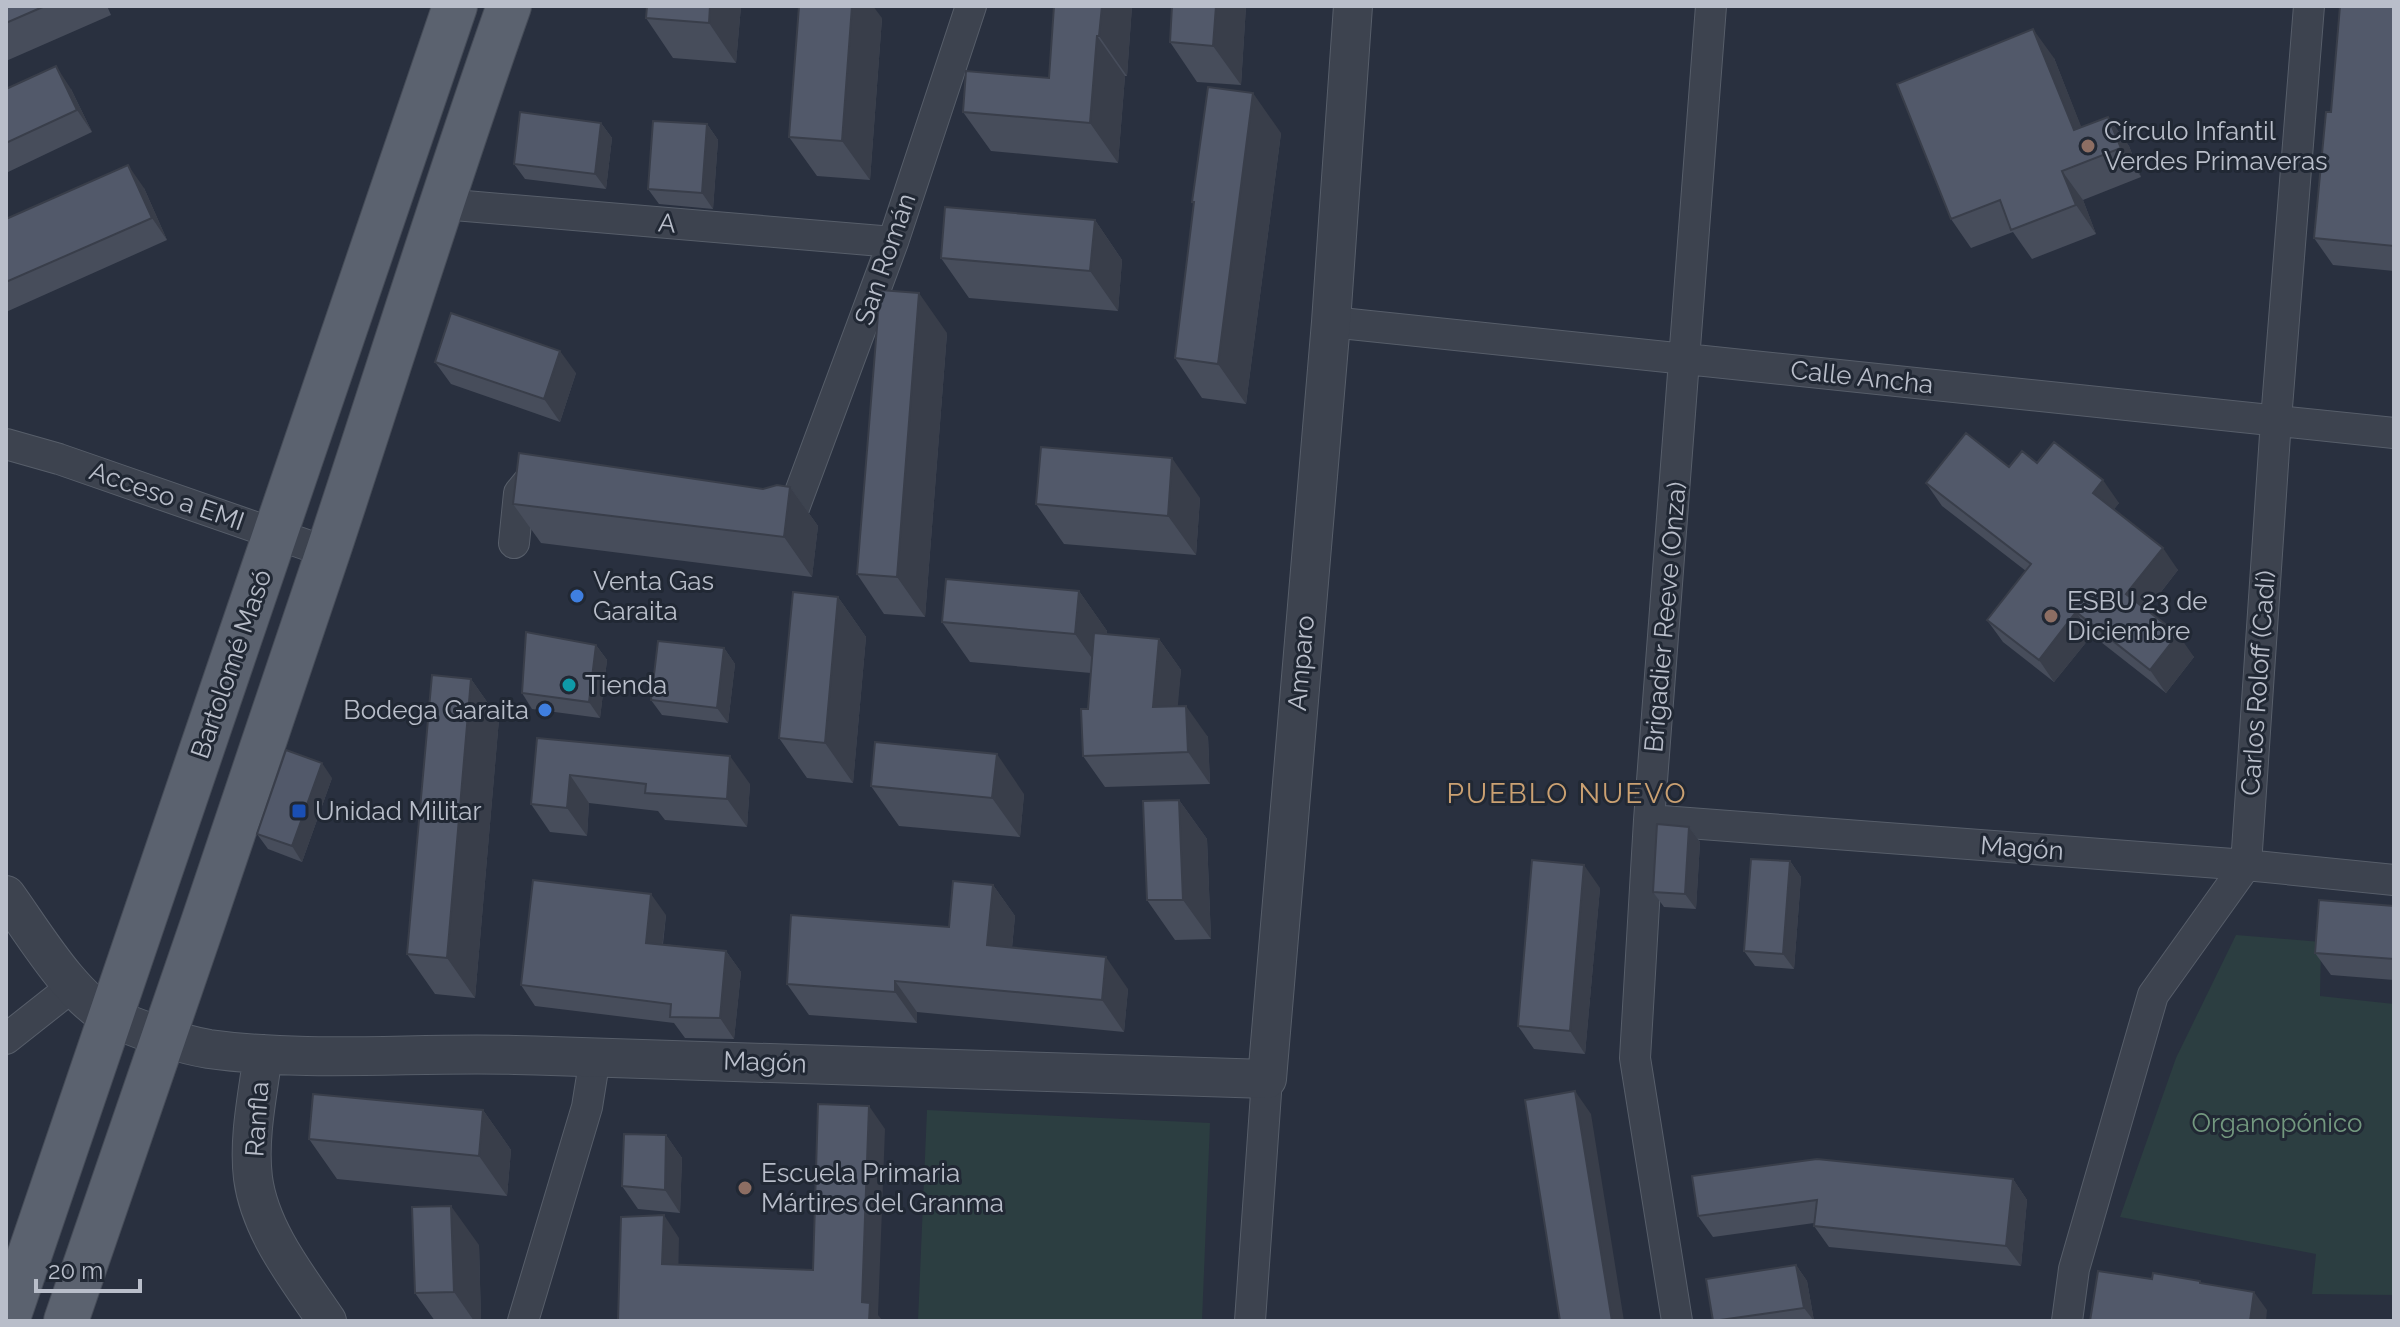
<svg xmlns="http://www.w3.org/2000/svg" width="2400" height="1327" font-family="Raleway,sans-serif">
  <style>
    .green { fill: #2c3e41 }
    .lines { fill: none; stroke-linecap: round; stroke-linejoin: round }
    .minor-casing { stroke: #575e6a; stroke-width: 32 }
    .tertiary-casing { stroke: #575e6a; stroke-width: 40 }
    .primary-casing { stroke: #464c58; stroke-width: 46 }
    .minor { stroke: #3d434f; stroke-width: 30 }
    .tertiary { stroke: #3d434f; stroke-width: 38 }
    .primary { stroke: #5b626f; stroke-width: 44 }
    .wall { fill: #474d5b }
    .shaded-wall { fill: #393e4a }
    .building { fill: #52596a; stroke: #393e4a; stroke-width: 2 }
    .education-dot { fill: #8d6e63; stroke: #212834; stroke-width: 3 }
    .shop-dot { fill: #3f7fe0; stroke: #212834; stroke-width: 3 }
    .culture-dot { fill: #0f9aa8; stroke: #212834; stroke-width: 3 }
    .transit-dot { fill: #1a4fb4; stroke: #212834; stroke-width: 3 }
    .labels { text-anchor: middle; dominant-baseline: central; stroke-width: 6; stroke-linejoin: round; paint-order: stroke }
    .poi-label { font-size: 26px; fill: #b9beca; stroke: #212834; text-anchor: start }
    .street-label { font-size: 26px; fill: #b9beca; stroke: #212834 }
    .park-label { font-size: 26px; fill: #73987f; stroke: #212834 }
    .neighbourhood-label { font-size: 28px; letter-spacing: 2px; fill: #cba172; stroke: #212834 }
  </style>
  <rect width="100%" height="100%" fill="#29303f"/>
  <path class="green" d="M2236,935L2321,942L2320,996L2394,1004V1295L2312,1294L2316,1254L2120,1217L2176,1058Z
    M927,1110L1210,1123L1202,1321H918Z"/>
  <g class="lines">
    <g class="minor-casing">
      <path id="minor" d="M442,204L893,242
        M1331,322L2394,433
        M6,444L59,459L327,552
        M767,508L793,511L893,242L971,6
        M514,543L519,493L533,476
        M1649,820L2246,865L2394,880
        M6,1039L73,986
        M523,1321L587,1107L595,1057
        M1250,1321L1267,1079
        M1677,1321L1635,1058L1649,820L1711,6
        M2067,1321L2074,1269L2153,995L2246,865L2276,420L2309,6"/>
    </g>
    <g class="tertiary-casing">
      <path id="tertiary" d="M6,895C33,932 73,1001 114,1019C144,1031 178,1044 209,1049C310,1063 414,1052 515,1055C766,1062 1017,1070 1267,1079L1331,322L1353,6
        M263,1054C258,1093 248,1138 253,1178C260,1231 298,1278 327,1321"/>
    </g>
    <g class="primary-casing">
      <path id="primary" d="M7,1321L455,6
        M66,1321C155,1064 243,807 329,549C389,368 445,186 509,6"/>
    </g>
    <use href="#minor" class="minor"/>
    <use href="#tertiary" class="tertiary"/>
    <use href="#primary" class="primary"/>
  </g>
  <path class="wall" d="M6,6H107L111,15L6,61Z
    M741,6L736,63L673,58L646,18Z
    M1054,6H1132L1127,76H1125L1118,163L991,151L963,112L1049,78Z
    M1172,6H1246L1241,85L1197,82L1170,42Z
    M2394,6V271L2333,265L2314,238L2331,112Z
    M882,18L870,180L817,176L789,137Z
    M2054,58L2081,127L2108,117L2129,146L2141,177L2083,200L2096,234L2032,259L2013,232L1971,248L1951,219Z
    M6,89H71L92,132L6,173Z
    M601,123L612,138L606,189L525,179L514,164Z
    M707,124L718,140L713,209L659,204L648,189Z
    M1281,133L1246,404L1202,398L1175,358L1194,205L1192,202Z
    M144,188L167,240L6,312V219Z
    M1095,220L1122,260L1118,311L969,298L941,258Z
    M947,333L925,617L884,614L857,574Z
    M435,362L576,373L560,422L451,384Z
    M2037,463L2119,503L2114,509L2178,570L2147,610L2194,657L2166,693L2092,635L2054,682L2003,642L1987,620L2026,571L1942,506L1926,483Z
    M790,487L818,526L812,577L541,543L513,504Z
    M1200,498L1196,555L1064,544L1036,504Z
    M1079,591L1107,631V634L1159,639L1181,670L1177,706L1208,737L1210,784L1105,787L1083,756L1091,673L970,662L942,622Z
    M838,597L866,637L853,783L807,778L779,738Z
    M596,645L607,660L600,718L532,709L522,693Z
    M724,648L735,664L728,723L662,715L651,700Z
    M471,679L499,719L475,998L435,994L407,954Z
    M537,738L750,784L747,827L665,820L658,811L589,803L587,836L550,832L531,804Z
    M332,778L302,862L268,849L257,834Z
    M871,786L1024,794L1020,837L899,826Z
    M1179,800L1207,839L1211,939L1175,940L1147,900Z
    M1689,827L1700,842L1696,909L1664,907L1653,892Z
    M1790,861L1801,877L1794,969L1755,966L1744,951Z
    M993,885L1015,916L1012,948L1128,989L1124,1032L917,1012V1023L809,1015L787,984L949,927Z
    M1600,888L1585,1054L1534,1049L1518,1026Z
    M2394,906V980L2331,975L2315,953Z
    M666,915L663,944L726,951L741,972L734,1039L685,1038L674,1023L535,1006L521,985Z
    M483,1110L511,1150L507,1196L337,1179L309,1139Z
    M666,1135L682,1158L680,1213L638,1209L622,1186Z
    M1692,1176L2013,1179L2027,1200L2021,1266L1829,1247L1814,1226V1223L1713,1237L1698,1216Z
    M479,1245L481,1321H435L415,1293Z
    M1796,1265L1807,1281L1814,1321H1717Z"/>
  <path class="shaded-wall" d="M710,6H741L736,63L709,23Z
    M852,6H873L882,18L870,180L842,141Z
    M1102,6H1132L1127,76L1099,36Z
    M1216,6H1246L1241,85L1213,46Z
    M2033,29L2054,58L2094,159L2074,130Z
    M1097,36L1125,76L1118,163L1090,123Z
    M56,66L71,89L92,132L77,110Z
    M1253,93L1281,133L1246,404L1218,364Z
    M2108,117L2129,146L2141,177L2121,148Z
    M601,123L612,138L606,189L595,174Z
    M707,124L718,140L713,209L702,193Z
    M128,165L144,188L167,240L152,218Z
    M2062,171L2083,200L2096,234L2076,205Z
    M1095,220L1122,260L1118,311L1090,271Z
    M919,293L947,333L925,617L897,577Z
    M560,351L576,373L560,422L544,399Z
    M1172,458L1200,498L1196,555L1168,516Z
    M2103,480L2119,503L2109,516L2093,493Z
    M790,487L818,526L812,577L784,537Z
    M2163,548L2178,570L2142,616L2126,594Z
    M1079,591L1107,631L1103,674L1075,634Z
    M838,597L866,637L853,783L825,743Z
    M2076,612L2092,635L2054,682L2039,660Z
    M2178,634L2194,657L2166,693L2150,670Z
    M1159,639L1181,670L1175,738L1153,707Z
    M596,645L607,660L600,718L589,702Z
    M724,648L735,664L728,723L717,708Z
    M471,679L499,719L475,998L447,958Z
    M1186,706L1208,737L1210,784L1188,752Z
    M997,754L1024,794L1020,837L992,798Z
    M730,756L750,784L747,827L727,799Z
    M322,763L332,778L302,862L292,846Z
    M570,775L589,803L587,836L567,808Z
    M1179,800L1207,839L1211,939L1183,900Z
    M1689,827L1700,842L1696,909L1685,894Z
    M1790,861L1801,877L1794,969L1783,954Z
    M1584,865L1600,888L1585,1054L1570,1031Z
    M993,885L1015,916L1009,977L987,945Z
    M651,894L666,915L660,964L646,943Z
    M726,951L741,972L734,1039L720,1018Z
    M1106,957L1128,989L1124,1032L1102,1000Z
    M895,981L917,1012V1023L895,992Z
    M1575,1091L1591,1114L1624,1321H1612Z
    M869,1106L885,1129L878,1315L883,1321H869L862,1302Z
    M483,1110L511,1150L507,1196L479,1156Z
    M666,1135L682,1158L680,1213L665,1190Z
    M2013,1179L2027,1200L2021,1266L2006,1246Z
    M451,1206L479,1245L481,1321H474L454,1292Z
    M664,1215L679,1238L678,1286L662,1264Z
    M1796,1265L1807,1281L1814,1321L1804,1308Z
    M2254,1292L2267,1310L2266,1321H2250Z"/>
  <path class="building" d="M6,6H45L6,23Z
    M647,6H710L709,23L646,18Z
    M799,6H852L842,141L789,137Z
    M1054,6H1102L1099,36H1097L1090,123L963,112L966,71L1049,78Z
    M1172,6H1216L1213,46L1170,42Z
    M2340,6H2394V246L2314,238L2326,112H2331Z
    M2033,29L2074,130L2108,117L2121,148L2062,171L2076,205L2011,230L2000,200L1951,219L1897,84Z
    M56,66L77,110L6,143V89Z
    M1208,87L1253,93L1218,364L1175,358L1194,202H1192Z
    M520,112L601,123L595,174L514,164Z
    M653,121L707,124L702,193L648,189Z
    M128,165L152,218L6,282V219Z
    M945,207L1095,220L1090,271L941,258Z
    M880,290L919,293L897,577L857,574Z
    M451,313L560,351L544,399L435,362Z
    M1966,433L2009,467L2022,451L2037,463L2054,442L2103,480L2093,493L2163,548L2126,594L2178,634L2150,670L2076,612L2039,660L1987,620L2031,564L1926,483Z
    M1041,447L1172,458L1168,516L1036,504Z
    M519,453L763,489L777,485L790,487L784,537L513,504Z
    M946,579L1079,591L1075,634L942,622Z
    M793,592L838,597L825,743L779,738Z
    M526,632L596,645L589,702L522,693Z
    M1094,633L1159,639L1153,707L1186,706L1188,752L1083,756L1081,709H1088Z
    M658,641L724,648L717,708L651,700Z
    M432,675L471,679L447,958L407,954Z
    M537,738L730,756L727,799L645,793L646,784L570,775L567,808L531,804Z
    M875,742L997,754L992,798L871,786Z
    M286,750L322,763L292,846L257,834Z
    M1179,800L1183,900H1147L1143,801Z
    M1657,824L1689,827L1685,894L1653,892Z
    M1751,859L1790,861L1783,954L1744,951Z
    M1532,860L1584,865L1570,1031L1518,1026Z
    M533,880L651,894L646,943L726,951L720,1018L670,1017L671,1004L521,985Z
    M953,881L993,885L987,945L1106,957L1102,1000L895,981V992L787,984L791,915L949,927Z
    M2319,900L2394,906V959L2315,953Z
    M1575,1091L1612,1321H1560L1525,1100Z
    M313,1094L483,1110L479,1156L309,1139Z
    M818,1104L869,1106L862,1302L870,1303L869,1321H618L621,1217L664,1215L662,1264L813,1270Z
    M624,1134L666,1135L665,1190L622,1186Z
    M1817,1159L2013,1179L2006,1246L1814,1226L1817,1200L1698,1216L1692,1176Z
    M451,1206L454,1292L415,1293L412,1207Z
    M1796,1265L1804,1308L1713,1321L1706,1279Z
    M2098,1271L2152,1279L2153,1273L2200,1281V1283L2254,1292L2250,1321H2090Z"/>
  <g class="education-dot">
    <circle cx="2088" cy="146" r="8"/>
    <circle cx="2051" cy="616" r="8"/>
    <circle cx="745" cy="1188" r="8"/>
  </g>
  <g class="shop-dot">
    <circle cx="577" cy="596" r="8"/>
    <circle cx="545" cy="710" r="8"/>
  </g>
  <circle class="culture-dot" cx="569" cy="685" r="8"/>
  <rect class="transit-dot" x="291" y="803" width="16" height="16" rx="4"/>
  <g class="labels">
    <g class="poi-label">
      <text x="2104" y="131">Círculo Infantil<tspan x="2104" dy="30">Verdes Primaveras</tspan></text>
      <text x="593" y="581">Venta Gas<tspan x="593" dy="30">Garaita</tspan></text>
      <text x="2067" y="601">ESBU 23 de<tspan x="2067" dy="30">Diciembre</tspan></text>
      <text x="585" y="685">Tienda</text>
      <text x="529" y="710" text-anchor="end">Bodega Garaita</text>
      <text x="315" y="811">Unidad Militar</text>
      <text x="761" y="1173">Escuela Primaria<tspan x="761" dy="30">Mártires del Granma</tspan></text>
    </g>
    <g class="street-label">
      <text transform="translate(667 223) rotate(5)">A</text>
      <text transform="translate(885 259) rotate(-71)">San Román</text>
      <text transform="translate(1862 377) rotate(6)">Calle Ancha</text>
      <text transform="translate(167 496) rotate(19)">Acceso a EMI</text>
      <text transform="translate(1665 617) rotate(-85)">Brigadier Reeve (Onza)</text>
      <text transform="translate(1301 663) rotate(-85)">Amparo</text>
      <text transform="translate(231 664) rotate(-71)">Bartolomé Masó</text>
      <text transform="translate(2258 683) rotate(-86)">Carlos Roloff (Cadí)</text>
      <text transform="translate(2022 848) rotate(4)">Magón</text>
      <text transform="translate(765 1062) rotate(2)">Magón</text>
      <text transform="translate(257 1119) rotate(-86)">Ranfla</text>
    </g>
    <g class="park-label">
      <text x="2277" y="1123">Organopónico</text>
    </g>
    <g class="neighbourhood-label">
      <text x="1567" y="793">PUEBLO NUEVO</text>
    </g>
  </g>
  <rect width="2400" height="1327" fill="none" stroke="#b9beca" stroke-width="16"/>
  <path d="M36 1279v12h104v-12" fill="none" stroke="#b9beca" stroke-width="4"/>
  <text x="48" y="1279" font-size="24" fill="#b9beca" stroke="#212834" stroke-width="6" paint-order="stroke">20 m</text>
</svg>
